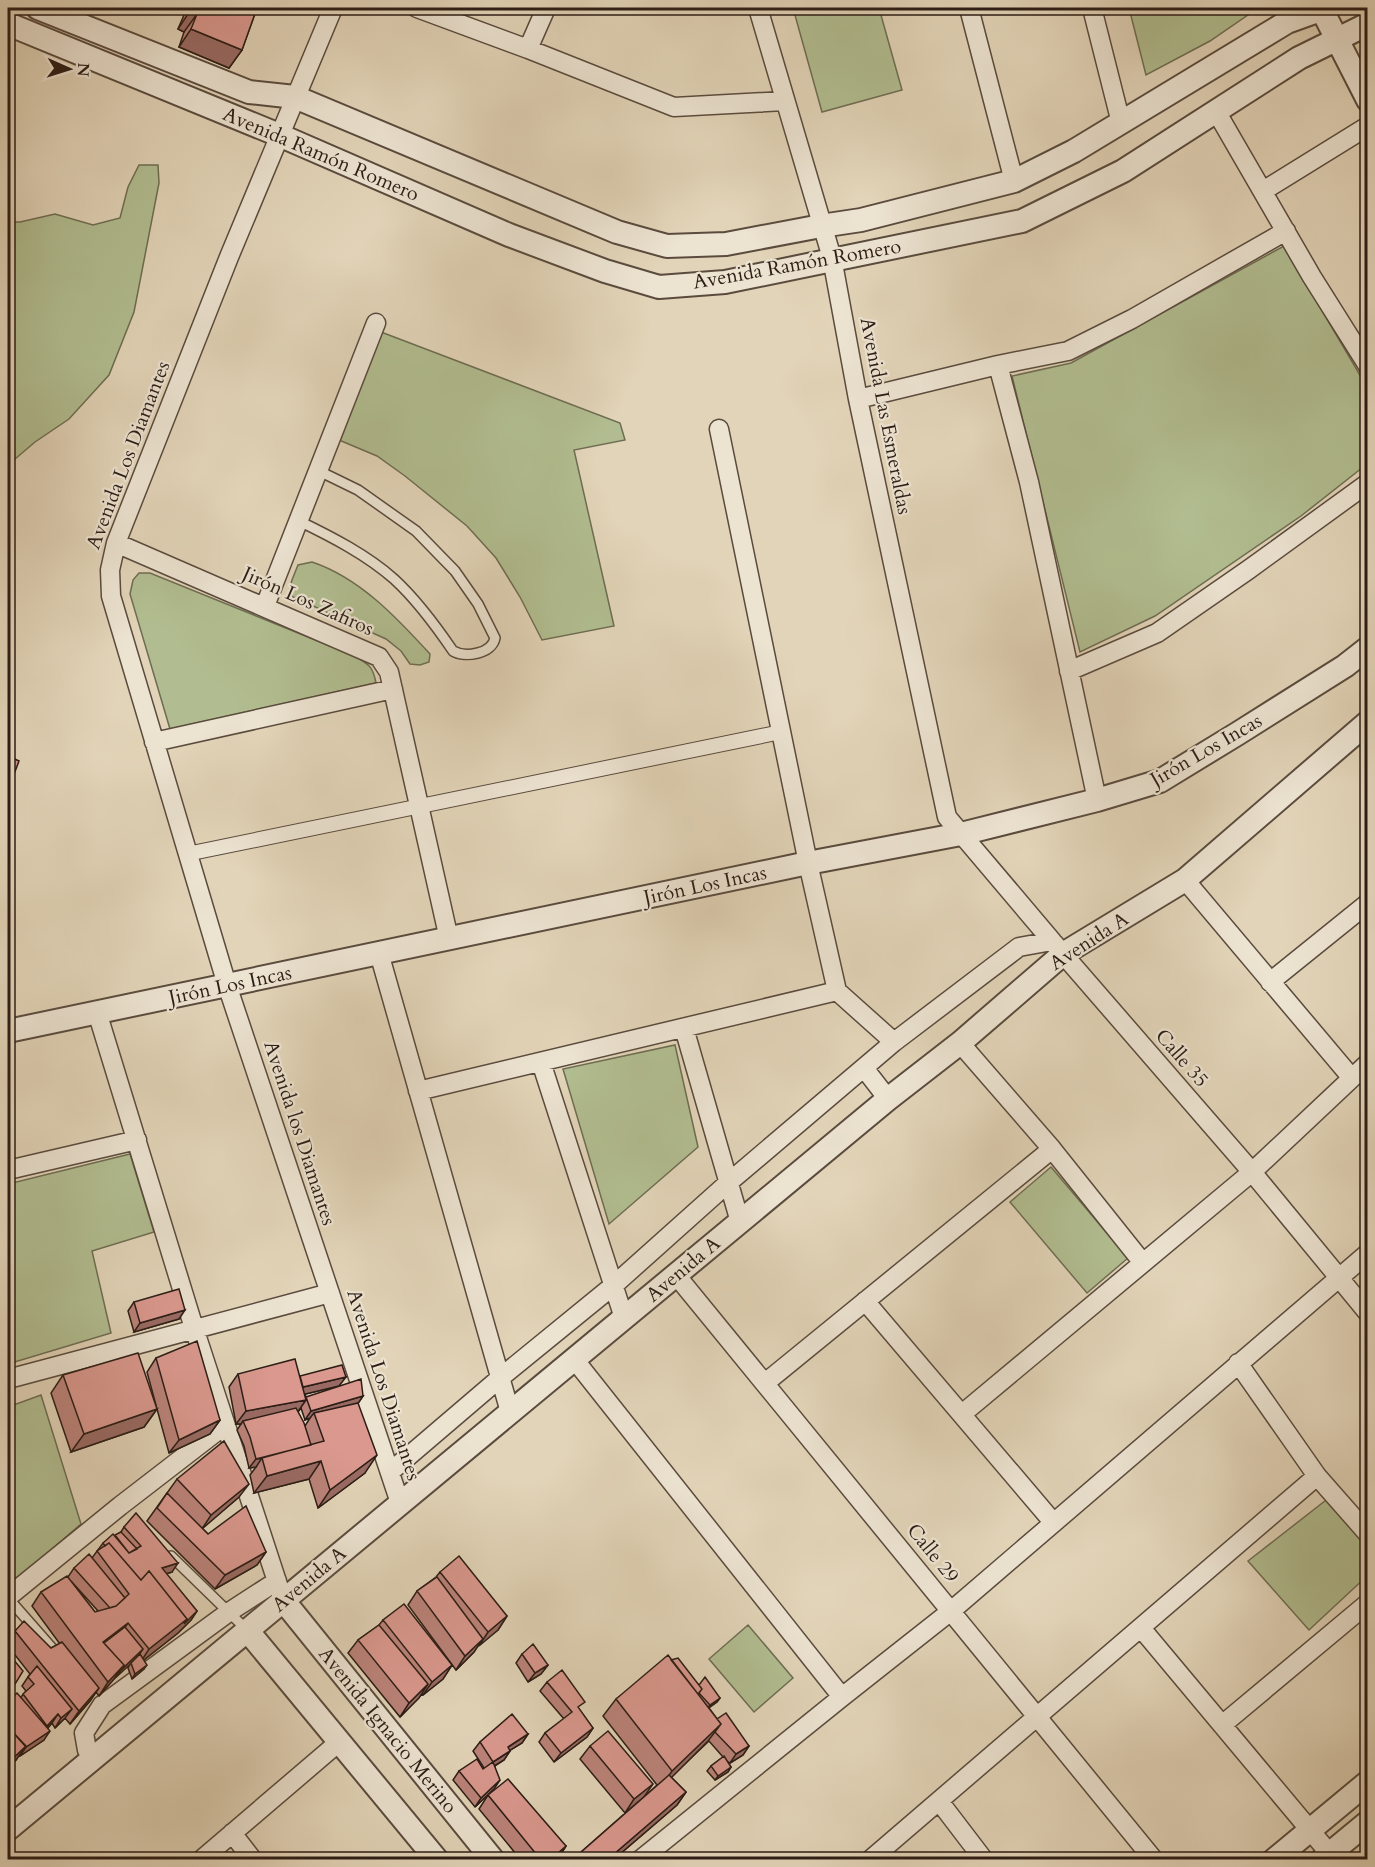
<svg xmlns="http://www.w3.org/2000/svg" width="1375" height="1867" font-family="Cardo,serif">
  <style>
    .green { fill: #b1bd90; stroke: #6e6d53; stroke-width: 1.5 }
    .lines { fill: none; stroke-linecap: round; stroke-linejoin: round }
    .service-casing { stroke: #5a4b3e; stroke-width: 12 }
    .pedestrian-casing { stroke: #5a4b3e; stroke-width: 16 }
    .minor-casing { stroke: #5a4b3e; stroke-width: 21 }
    .tertiary-casing { stroke: #5a4b3e; stroke-width: 26 }
    .service { stroke: #ece3d1; stroke-width: 9 }
    .pedestrian { stroke: #ece3d1; stroke-width: 14 }
    .minor { stroke: #ece3d1; stroke-width: 18 }
    .tertiary { stroke: #ece3d1; stroke-width: 22 }
    .wall { fill: #bb837a; stroke: #2c1d16; stroke-width: 1.5; fill-rule: evenodd }
    .shaded-wall { fill: #996a63; stroke: #2c1d16; stroke-width: 1.5 }
    .building { fill: #da988e; stroke: #2c1d16; stroke-width: 1.5 }
    .labels { text-anchor: middle; dominant-baseline: central; stroke-width: 4.5; stroke-linejoin: round; paint-order: stroke }
    .street-label { font-size: 20px; fill: #2c1d16; stroke: #ece3d1 }
  </style>
  <rect width="100%" height="100%" fill="#e2d4b8"/>
  <filter id="stains"><feTurbulence type="fractalNoise" baseFrequency=".00333" numOctaves="4"/><feColorMatrix values="0 0 0 0 .2 0 0 0 0 .09 0 0 0 0 .02 0 0 0 .5 -.17"/></filter>
  <radialGradient id="worn" r=".72"><stop offset=".6" stop-color="#630" stop-opacity="0"/><stop offset="1" stop-color="#630" stop-opacity=".3"/></radialGradient>
  <path class="green" d="M793,8H879L902,90L822,112Z
    M1129,8H1258L1210,41L1146,75Z
    M139,165H158L159,183L134,312L109,375L69,419L35,442L8,465V222H20L55,214L93,225L120,218L128,187Z
    M1284,246L1367,387V464L1301,516L1155,616L1080,652L1012,376L1071,363Z
    M381,332L620,423L625,440L574,450L614,626L542,640L520,597L496,558L467,526L405,476L377,456L339,440Z
    M312,562C360,578 397,618 430,654L429,662L420,665L410,664L401,651L386,639L293,597L289,590L292,580L298,565Z
    M139,573H150L355,656C370,665 373,667 376,683L170,729L130,594L133,580Z
    M675,1045L698,1147L609,1224L563,1069Z
    M130,1154L154,1232L92,1251L111,1333L8,1364V1184Z
    M1051,1167L1128,1258L1087,1293L1010,1202Z
    M41,1395L81,1524L8,1587V1407Z
    M1330,1497L1367,1547V1576L1309,1630L1248,1561Z
    M748,1625L793,1678L754,1712L709,1659Z"/>
  <g class="lines">
    <g class="service-casing">
      <path id="service" d="M299,521C332,537 367,555 394,579C417,600 436,626 453,651C465,658 492,654 495,638L478,604L455,571L416,531L358,490L319,471
        M171,1556L247,1630
        M8,1598L59,1656"/>
    </g>
    <g class="pedestrian-casing">
      <path id="pedestrian" d="M187,854L781,732"/>
    </g>
    <g class="minor-casing">
      <path id="minor" d="M333,8L229,257L116,543L110,570L111,596L227,985L400,1503
        M417,8L528,49L674,107L785,101
        M758,8L832,258L858,399L947,817L1063,954L1252,1172L1368,1313
        M969,8L1014,181
        M1092,8L1121,123
        M528,49L546,8
        M1216,111L1312,277L1368,366
        M1263,191L1368,126
        M998,365L1029,482L1097,800
        M858,399L998,365L1068,351L1132,319L1286,231
        M719,429L808,863L837,991L894,1042
        M116,543L379,657L389,672L449,939
        M265,606L376,323
        M1069,671L1157,633L1248,570L1368,483
        M154,742L393,689
        M1185,880L1351,1077
        M379,953L510,1412
        M1270,982L1368,903
        M97,1012L194,1328L283,1600
        M684,1028L740,1222
        M960,1043L1052,1149L1143,1263
        M541,1062L624,1318
        M864,1068L888,1099
        M418,1091L837,991
        M8,1170L137,1140
        M676,1275L1154,1860
        M865,1301L1053,1522
        M574,1359L842,1697
        M1238,1363L1317,1476L1368,1534
        M8,1379L330,1293
        M765,1383L1052,1149
        M962,1414L1252,1172L1368,1063
        M390,1472L500,1378L614,1285L728,1183L894,1042L1019,947L1052,941
        M8,1597L120,1506L225,1425
        M1141,1628L1335,1860
        M1222,1725L1368,1603
        M92,1759L87,1750L84,1733L102,1705L229,1612L277,1581
        M939,1801L984,1860
        M232,1833L253,1860
        M201,1860L339,1742
        M640,1860L842,1697L951,1611L1368,1253
        M870,1860L1317,1476"/>
    </g>
    <g class="tertiary-casing">
      <path id="tertiary" d="M38,8L249,92L295,97L617,232L667,246L726,244L821,226L861,220L1014,181L1074,151L1287,22L1326,8
        M1321,8L1368,100
        M8,24L279,135L509,235L605,271L659,287L725,282L1022,221L1123,171L1299,58L1368,24
        M8,1031L808,863L961,834L1097,800L1160,781L1237,734L1345,666L1368,648
        M283,1600L493,1860
        M247,1630L437,1860
        M8,1829L888,1099L960,1043L1063,954L1185,880L1368,722
        M1274,1860L1368,1782
        M1322,1860L1368,1822"/>
    </g>
    <use href="#service" class="service"/>
    <use href="#pedestrian" class="pedestrian"/>
    <use href="#minor" class="minor"/>
    <use href="#tertiary" class="tertiary"/>
  </g>
  <path class="wall" d="M187,8H257L242,50L229,68L179,47L184,32L178,29Z
    M134,1302L179,1319L134,1332L128,1311Z
    M156,1358L220,1420L210,1434L169,1453L157,1409L144,1427L71,1452L51,1393L63,1375L156,1405L147,1372Z
    M238,1374L300,1376L339,1386L305,1394L306,1397L363,1396L358,1403L365,1473L318,1508L309,1479L254,1493L250,1475L256,1467L249,1468L244,1446L237,1430L241,1424H236L229,1387ZM301,1408L305,1420L310,1418L305,1426L298,1412Z
    M177,1479L239,1497L202,1528L208,1534L266,1552L257,1565L215,1589L147,1521Z
    M124,1527L172,1572L166,1574L197,1611L191,1620L178,1633L144,1660V1669L132,1679L128,1668L130,1664L114,1679L99,1696L96,1692L90,1701L70,1724L65,1718L55,1728L52,1723L48,1728L44,1740L20,1756L19,1755L16,1760L8,1768V1701L21,1697L26,1691L22,1686L30,1674L8,1646V1642L15,1631L51,1648L60,1644L32,1606L41,1592L68,1577L74,1568L92,1558L103,1543L121,1532ZM71,1581L98,1611L95,1612Z
    M440,1572L507,1616L498,1630L478,1645L474,1652L456,1670L408,1605L417,1591L436,1577Z
    M383,1620L452,1665L443,1679L423,1695L422,1694L400,1717L348,1653L358,1640L379,1625Z
    M8,1653L12,1689L8,1696Z
    M522,1654L548,1665L541,1674L528,1682L516,1663Z
    M671,1660L699,1685L720,1698L717,1702L709,1708L717,1719L749,1746L743,1755L730,1763L727,1761L731,1767L728,1772L715,1780L707,1771L711,1766L723,1757L709,1741L671,1777L686,1792L677,1805L613,1860H572L640,1800L625,1813L580,1759L590,1746L644,1797L657,1785L603,1716L616,1699Z
    M547,1682L579,1709L593,1728L587,1737L554,1762L539,1742L545,1733L564,1719L540,1691Z
    M528,1734L522,1743L510,1750V1751L504,1760L495,1766L494,1789L475,1807L453,1780L459,1771L483,1769L484,1768L473,1751L480,1742Z
    M488,1795L566,1846L557,1860H521L479,1809Z"/>
  <path class="shaded-wall" d="M190,11L197,14L184,32L178,29Z
    M191,29L242,50L229,68L179,47Z
    M185,1310L179,1319L134,1332L140,1323Z
    M346,1377L339,1386L297,1396L303,1387Z
    M363,1396L357,1405L314,1413L310,1418L305,1420L311,1411Z
    M306,1400L297,1413L243,1421L241,1424H236L246,1411Z
    M157,1409L144,1427L71,1452L84,1434Z
    M220,1420L210,1434L169,1453L179,1440Z
    M377,1455L365,1473L318,1508L330,1490Z
    M262,1458L256,1467L249,1468L256,1459Z
    M321,1461L309,1479L254,1493L267,1476Z
    M249,1484L239,1497L202,1529L211,1515Z
    M266,1552L257,1565L215,1589L225,1575Z
    M178,1563L172,1572L155,1577L162,1568Z
    M197,1611L191,1620L178,1633L140,1663L149,1649Z
    M507,1616L498,1630L479,1646L488,1632Z
    M128,1623L119,1636L102,1649L103,1642Z
    M483,1639L474,1652L456,1670L465,1656Z
    M143,1649L137,1658L114,1679L99,1696L108,1682L124,1665L114,1679L121,1670Z
    M147,1665L144,1669L132,1679L135,1674Z
    M452,1665L443,1679L423,1695L432,1682Z
    M548,1665L541,1674L528,1682L535,1673Z
    M428,1684L419,1698L400,1717L409,1703Z
    M99,1688L90,1701L70,1724L79,1711Z
    M720,1698L717,1702L706,1709L710,1705Z
    M72,1709L65,1718L55,1728L61,1718Z
    M58,1714L52,1723L41,1735L47,1726Z
    M721,1724L708,1741L660,1789L672,1771Z
    M593,1728L587,1737L554,1762L561,1753Z
    M50,1731L44,1740L20,1756L26,1747Z
    M528,1734L522,1743L501,1756L508,1747Z
    M26,1746L16,1760L8,1768V1763Z
    M749,1746L743,1755L730,1763L736,1754Z
    M510,1751L504,1760L486,1771L493,1762Z
    M731,1767L728,1772L715,1780L718,1776Z
    M500,1780L494,1789L475,1807L481,1798Z
    M653,1784L644,1797L625,1813L634,1799Z
    M686,1792L677,1805L613,1860H607Z
    M566,1846L557,1860H550Z"/>
  <path class="building" d="M192,8H257L242,50L191,29L197,14L190,11Z
    M8,756L19,761L8,790Z
    M179,1289L185,1310L140,1323L134,1302Z
    M197,1341L220,1420L179,1440L156,1358Z
    M138,1353L157,1409L84,1434L63,1375Z
    M295,1359L306,1400L246,1411L238,1374Z
    M342,1365L346,1377L303,1387L300,1376Z
    M361,1379L363,1396L311,1411L306,1397Z
    M358,1403L377,1455L330,1490L321,1461L267,1476L262,1458L324,1441L314,1413Z
    M296,1408L304,1423L311,1445L256,1459L250,1437L243,1421Z
    M224,1441L249,1484L211,1515L177,1479Z
    M167,1493L208,1534L246,1506L266,1552L225,1575L157,1508Z
    M136,1513L178,1563L162,1568L197,1611L184,1624L187,1619L149,1571L141,1580L109,1543L105,1546L103,1543L113,1534L129,1553L141,1546L124,1527Z
    M121,1532L137,1549L129,1553L115,1535Z
    M109,1543L141,1580L149,1571L187,1619L149,1649L128,1623L103,1642L124,1665L108,1682L41,1592L67,1576L95,1612L116,1606L129,1594L97,1551Z
    M89,1554L125,1598L116,1606L110,1608L74,1568Z
    M459,1556L507,1616L488,1632L440,1572Z
    M437,1577L483,1639L465,1656L417,1591Z
    M404,1604L452,1665L432,1682L383,1620Z
    M24,1621L51,1648L62,1642L99,1688L79,1711L15,1631Z
    M379,1625L428,1684L409,1703L358,1640Z
    M125,1627L143,1649L121,1670L124,1665L104,1643Z
    M533,1644L548,1665L535,1673L522,1654Z
    M8,1653L23,1671L12,1689L8,1684Z
    M140,1654L147,1665L135,1674L131,1663Z
    M668,1655L721,1724L672,1771L616,1699Z
    M678,1658L702,1689L698,1694L671,1660Z
    M37,1666L72,1709L61,1718L58,1714L47,1726L23,1694L34,1684L28,1677Z
    M562,1670L585,1702L578,1707L593,1728L561,1753L545,1733L572,1712L547,1682Z
    M705,1677L720,1698L710,1705L699,1693L702,1689L699,1685Z
    M17,1693L50,1731L26,1747L8,1727V1701Z
    M726,1713L749,1746L736,1754L715,1732L721,1724L717,1719Z
    M512,1714L528,1734L508,1747L510,1751L493,1762L480,1742Z
    M8,1727L26,1746L8,1763Z
    M608,1731L653,1784L634,1799L590,1746Z
    M724,1756L731,1767L718,1776L711,1766Z
    M477,1759L483,1769L493,1762L500,1780L481,1798L459,1771Z
    M669,1775L686,1792L607,1860H572Z
    M508,1779L566,1846L550,1860H541L488,1795Z"/>
  <g class="labels">
    <g class="street-label">
      <text transform="translate(321 154) rotate(23)">Avenida Ramón Romero</text>
      <text transform="translate(797 264) rotate(-10)">Avenida Ramón Romero</text>
      <text transform="translate(886 416) rotate(79)">Avenida Las Esmeraldas</text>
      <text transform="translate(128 455) rotate(-69)">Avenida Los Diamantes</text>
      <text transform="translate(308 601) rotate(24)">Jirón Los Zafiros</text>
      <text transform="translate(1206 750) rotate(-30)">Jirón Los Incas</text>
      <text transform="translate(705 885) rotate(-12)">Jirón Los Incas</text>
      <text transform="translate(1089 941) rotate(-33)">Avenida A</text>
      <text transform="translate(230 985) rotate(-12)">Jirón Los Incas</text>
      <text transform="translate(1182 1058) rotate(49)">Calle 35</text>
      <text transform="translate(300 1133) rotate(72)">Avenida los Diamantes</text>
      <text transform="translate(683 1269) rotate(-40)">Avenida A</text>
      <text transform="translate(384 1385) rotate(72)">Avenida Los Diamantes</text>
      <text transform="translate(933 1553) rotate(51)">Calle 29</text>
      <text transform="translate(309 1579) rotate(-40)">Avenida A</text>
      <text transform="translate(388 1730) rotate(51)">Avenida Ignacio Merino</text>
    </g>
  </g>
  <rect width="1375" height="1867" fill="none" stroke="#e2d4b8" stroke-width="30"/>
  <rect x="9" y="9" width="1357" height="1849" fill="none" stroke="#2c1d16" stroke-width="3"/>
  <rect x="15" y="15" width="1345" height="1837" fill="none" stroke="#2c1d16" stroke-width="1.5"/>
  <g transform="translate(69 69) rotate(93)" stroke="#ece3d1" stroke-width="4.5" paint-order="stroke">
  <path d="M0-4.5L10 22L0 15L-10 22Z" fill="#2c1d16"/>
  <text y="-9" font-size="16" font-weight="bold" text-anchor="middle" fill="#2c1d16">N</text>
  </g>
  <rect width="100%" height="100%" filter="url(#stains)"/>
  <rect width="100%" height="100%" fill="url(#worn)"/>
</svg>
